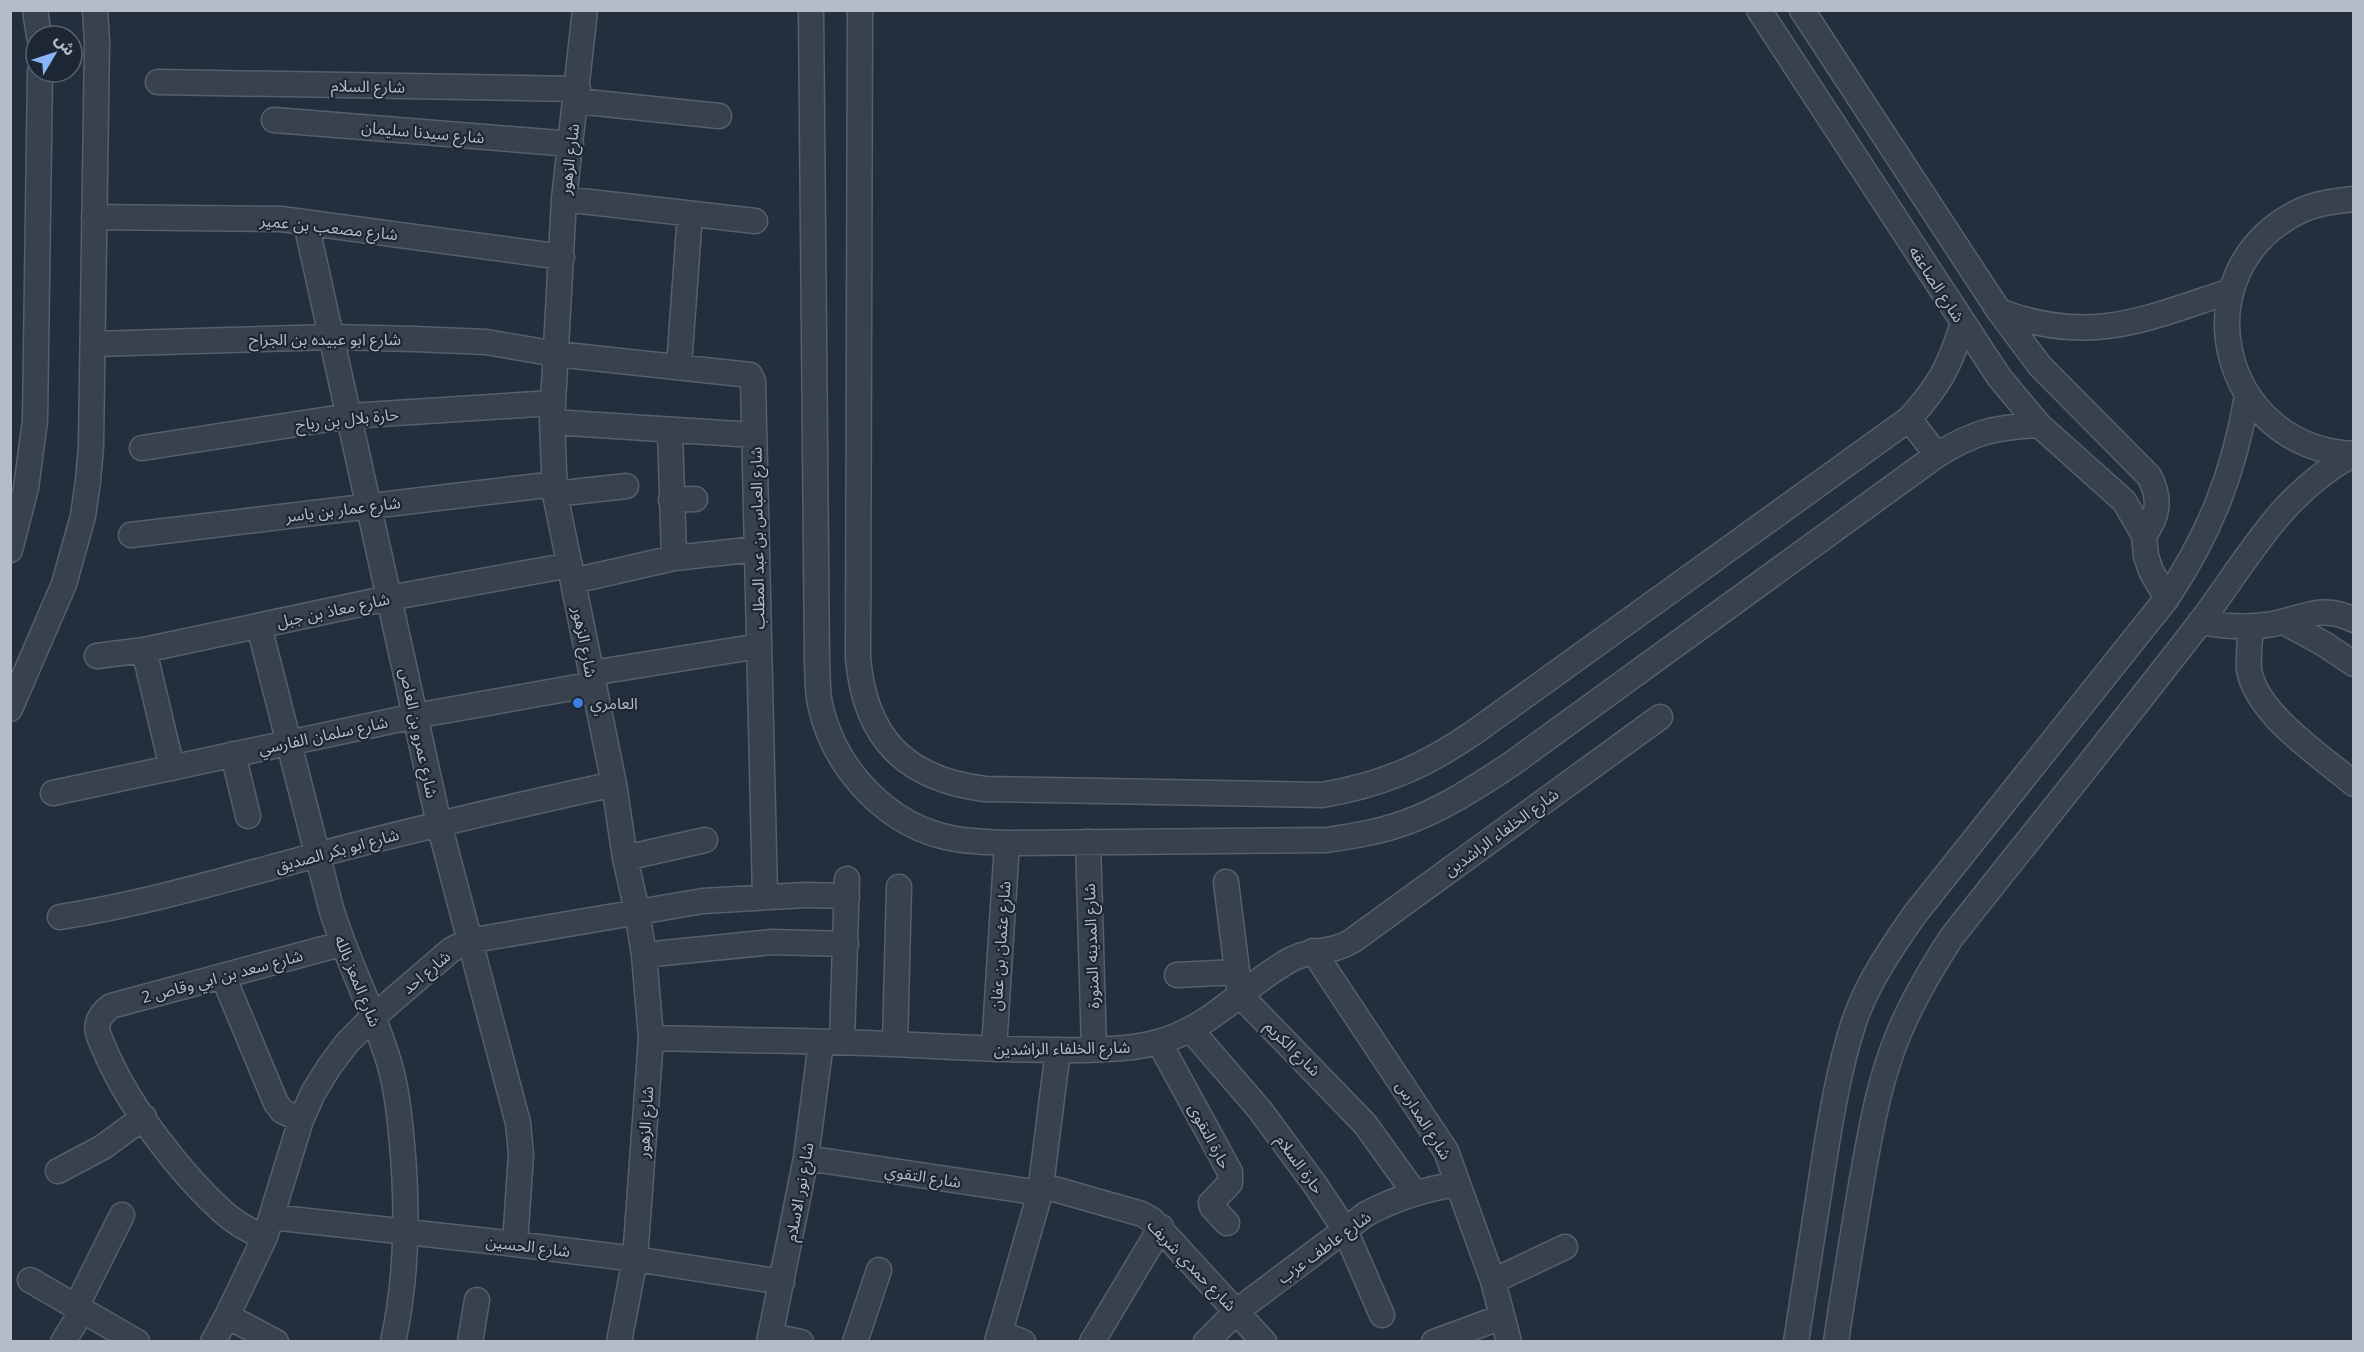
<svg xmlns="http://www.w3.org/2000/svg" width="2364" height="1352" font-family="'Open Sans','Noto Sans Arabic',sans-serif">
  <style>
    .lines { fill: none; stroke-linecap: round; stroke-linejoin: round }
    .minor-casing { stroke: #565f6c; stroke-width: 27 }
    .minor { stroke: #38414e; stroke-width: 24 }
    .shop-dot { fill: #3f7fe0; stroke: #1d2633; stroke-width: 2 }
    .labels { text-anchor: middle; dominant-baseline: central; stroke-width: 4.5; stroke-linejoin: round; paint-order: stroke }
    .street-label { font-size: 16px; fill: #b4bcc9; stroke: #1d2633 }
    .poi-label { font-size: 16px; fill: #b4bcc9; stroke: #1d2633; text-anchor: start }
  </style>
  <rect width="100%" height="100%" fill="#242f3e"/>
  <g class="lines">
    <g class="minor-casing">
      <path id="minor" d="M35,10L39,36
        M585,10L564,199L552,422L555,494L614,784L625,858L637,911L644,955L651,1038L635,1259L619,1342
        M811,10L817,663C818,676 817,691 820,704C834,769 888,828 956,839C972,842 990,842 1007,843L1327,840C1353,836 1379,832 1404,823C1442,810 1476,787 1510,765L1937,455C1974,432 1995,427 2039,425
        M860,10L858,658C865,738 905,779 985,789L1322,795C1382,785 1426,766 1476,731L1909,419C1939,386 1950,366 1963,323
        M1759,10L1999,377L2039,425L2124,501L2144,535L2146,556L2151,571L2167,598
        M1802,10L1999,311L2040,366L2149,476C2161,498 2159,516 2144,535
        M158,82L578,89
        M577,101L719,116
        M274,120L571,144
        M564,199L755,221
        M2354,199C2335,201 2317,203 2300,211C2178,270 2218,448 2354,454
        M94,217L281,219L562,257
        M306,223L439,824L518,1123L521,1154L515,1244
        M1999,311C2091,346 2144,319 2231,291
        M93,344L332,337L415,339L486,342L556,354L750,375L753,381L765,897
        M679,366L690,214
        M1909,419L1937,455
        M552,422L754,435
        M670,430L674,558
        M142,448L349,416L553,403
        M555,494L626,486
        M671,500L695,499
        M131,535L555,484
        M10,550L26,488L35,421L40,72
        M573,581L674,558L757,549
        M2200,622C2222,626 2244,628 2266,625C2299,621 2320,602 2354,620
        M2284,622L2324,644L2354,664
        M259,626L331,908C347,962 375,1012 390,1066C396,1087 399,1111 401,1133C408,1202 408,1274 393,1342
        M2251,627C2250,640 2248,656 2249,669C2255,713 2321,756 2354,784
        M144,650L172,768
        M97,656L144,650L389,598L570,565
        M592,673L759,646
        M10,709L64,584L83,516L88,481L91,446L97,41L95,10
        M233,754L248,816
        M53,793L415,716L594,684
        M1088,842L1094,1049
        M625,858L705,840
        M1226,882L1240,995L1365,1124L1414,1192
        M60,917C148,903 231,878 317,855C415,829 514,806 614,784
        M1313,951L1446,1151L1493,1281L1509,1342
        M644,955L772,942L846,944
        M1177,975L1237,972
        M223,976L276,1103L282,1111L301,1120
        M1191,1030L1260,1110L1316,1186L1345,1230L1382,1315
        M651,1038C738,1040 826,1041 914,1045C970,1048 1026,1051 1082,1050C1108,1049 1133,1049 1158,1042C1212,1028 1245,984 1292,959C1314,948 1330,954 1352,941L1660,717
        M842,1042L847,879
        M1159,1042L1230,1172V1183L1211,1203L1212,1207L1227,1223
        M895,1044L899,887
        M994,1049L1007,843
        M806,1158L1040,1193
        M58,1171L103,1147L144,1117
        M1040,1185L1142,1214L1152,1220L1264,1342
        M272,1217L515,1244L635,1259L782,1282
        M265,1237C249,1231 234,1222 222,1211C179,1172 130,1107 107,1055C104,1048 100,1040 98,1033C95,1021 102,1013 111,1006L341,944
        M30,1280L137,1342
        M1493,1281L1565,1247
        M76,1307L122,1215
        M227,1316L276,1342
        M1000,1333L1023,1342
        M771,1336L801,1342
        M63,1342L82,1311
        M213,1342L227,1316L265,1237L301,1120L313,1093L329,1067L347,1043L372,1018L451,950L468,941L703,901L805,895L847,896
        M470,1342L477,1300
        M769,1342L806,1158L821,1042
        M855,1342L879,1270
        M997,1342L1040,1193L1058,1050
        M1092,1342L1161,1227
        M1206,1342L1237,1311L1366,1214C1396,1198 1424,1189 1458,1184
        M1434,1342L1502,1317
        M1796,1342C1805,1286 1813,1230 1822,1174C1830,1123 1838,1071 1854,1022C1867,983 1892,947 1915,914L2167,598C2210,533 2234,473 2247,396
        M1836,1342C1844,1287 1853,1233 1862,1179C1871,1130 1879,1080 1899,1033C1913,999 1931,969 1951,938C2034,833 2117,730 2199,624C2248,560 2278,496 2352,455"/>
    </g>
    <use href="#minor" class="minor"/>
  </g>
  <circle class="shop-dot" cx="578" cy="703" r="6"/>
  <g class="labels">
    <g class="street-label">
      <text transform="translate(368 86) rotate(1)">شارع السلام</text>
      <text transform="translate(423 132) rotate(5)">شارع سيدنا سليمان</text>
      <text transform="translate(569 159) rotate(-83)">شارع الزهور</text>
      <text transform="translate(329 227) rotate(6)">شارع مصعب بن عمير</text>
      <text transform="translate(1937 284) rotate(57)">شارع الصاعقه</text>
      <text x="325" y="339">شارع ابو عبيده بن الجراح</text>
      <text transform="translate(347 419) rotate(-6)">حارة بلال بن رباح</text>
      <text transform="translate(343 509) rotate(-7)">شارع عمار بن ياسر</text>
      <text transform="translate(757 538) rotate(-91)">شارع العباس بن عبد المطلب</text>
      <text transform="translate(333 610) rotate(-12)">شارع معاذ بن جبل</text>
      <text transform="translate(585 642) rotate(79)">شارع الزهور</text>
      <text transform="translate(419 733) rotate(78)">شارع عمرو بن العاص</text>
      <text transform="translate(323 735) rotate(-12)">شارع سلمان الفارسي</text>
      <text transform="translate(1501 832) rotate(-36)">شارع الخلفاء الراشدين</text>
      <text transform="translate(337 850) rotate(-15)">شارع ابو بكر الصديق</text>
      <text transform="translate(1000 946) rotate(-86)">شارع عثمان بن عفان</text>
      <text transform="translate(1091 946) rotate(-92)">شارع المدينه المنورة</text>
      <text transform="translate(426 972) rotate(-40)">شارع احد</text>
      <text transform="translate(222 976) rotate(-15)">شارع سعد بن ابي وقاص 2</text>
      <text transform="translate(358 981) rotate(68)">شارع المعز بالله</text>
      <text transform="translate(1062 1048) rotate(-1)">شارع الخلفاء الراشدين</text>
      <text transform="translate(1293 1048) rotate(45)">شارع الكريم</text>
      <text transform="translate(1424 1120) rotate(58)">شارع المدارس</text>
      <text transform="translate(645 1122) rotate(-86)">شارع الزهور</text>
      <text transform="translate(1210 1136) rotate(62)">حارة التقوى</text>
      <text transform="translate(1300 1164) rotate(54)">حارة السلام</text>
      <text transform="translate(923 1176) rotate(9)">شارع التقوي</text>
      <text transform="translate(799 1192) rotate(-80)">شارع نور الاسلام</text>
      <text transform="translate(528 1246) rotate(7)">شارع الحسين</text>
      <text transform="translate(1324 1247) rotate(-36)">شارع عاطف عزب</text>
      <text transform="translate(1192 1265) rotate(46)">شارع حمدي شريف</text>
    </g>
    <g class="poi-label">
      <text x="590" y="703">العامري</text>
    </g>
  </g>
  <rect width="2364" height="1352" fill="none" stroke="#b4bcc9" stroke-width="24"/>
  <g transform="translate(54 54) rotate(51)"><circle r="28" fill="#1d2633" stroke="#59626f" stroke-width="1.5"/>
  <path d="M0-4.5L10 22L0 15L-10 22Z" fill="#8ab4f8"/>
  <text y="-9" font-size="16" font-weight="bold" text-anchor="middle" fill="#b4bcc9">ش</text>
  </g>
</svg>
